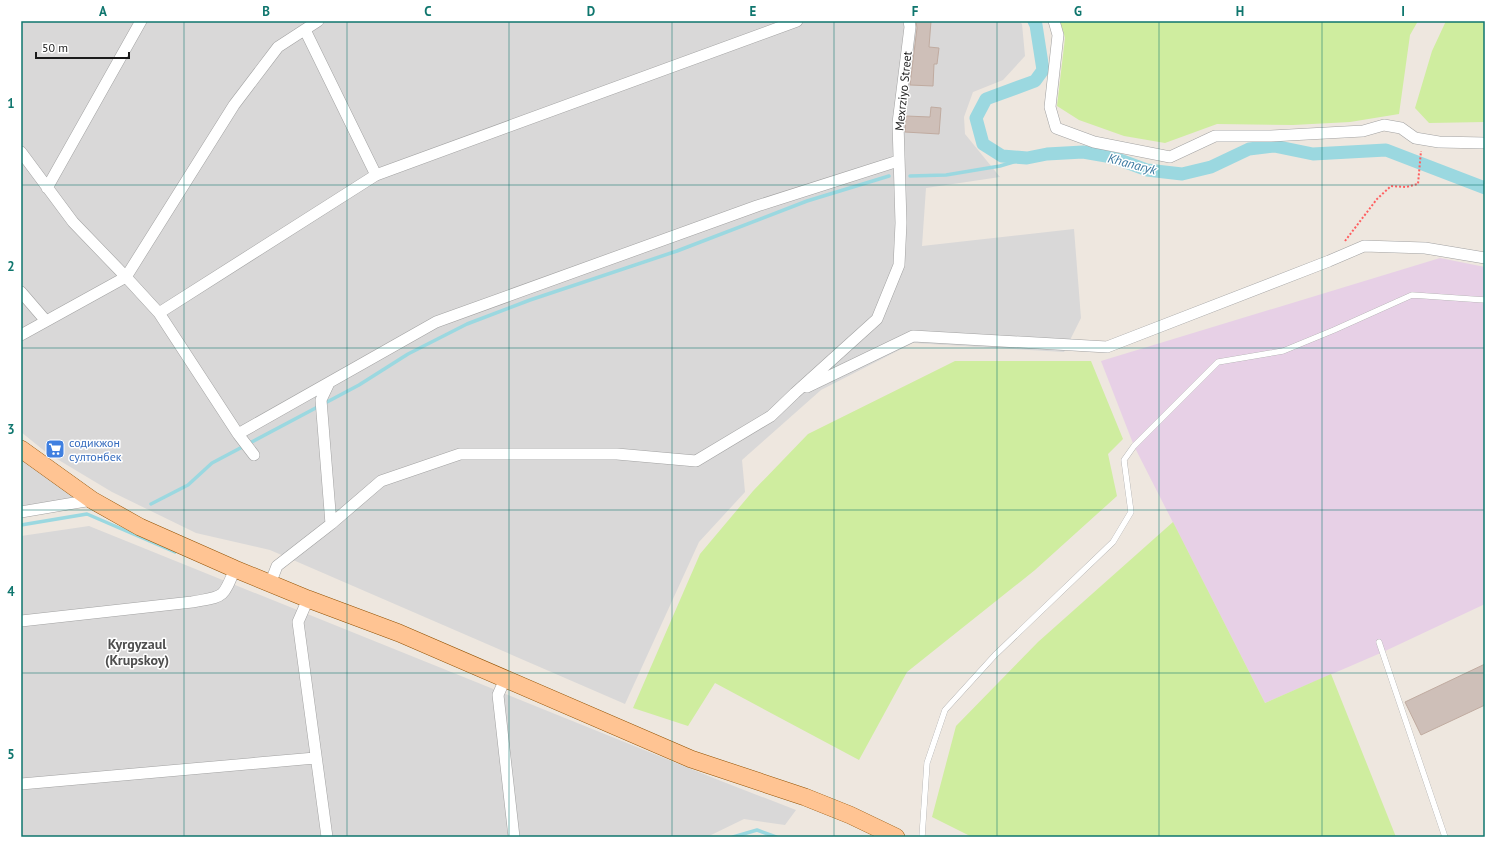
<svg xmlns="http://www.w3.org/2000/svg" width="1506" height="858" font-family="'PT Sans',sans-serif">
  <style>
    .residential { fill: #d9d8d8 }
    .industrial { fill: #e7d0e6 }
    .grass { fill: #cfed9f }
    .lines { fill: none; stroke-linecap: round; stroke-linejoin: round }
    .stream { stroke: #9bd8e0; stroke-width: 3.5 }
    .canal { stroke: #9bd8e0; stroke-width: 13 }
    .building { fill: #cebfb8; stroke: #c0aba0 }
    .lane-casing { stroke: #a2a2a2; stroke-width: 6 }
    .street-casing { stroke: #a2a2a2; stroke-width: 12 }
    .primary-casing { stroke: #925100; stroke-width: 18 }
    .path { stroke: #ff5f60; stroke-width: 2; stroke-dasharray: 2 2; stroke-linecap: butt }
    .lane { stroke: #fff; stroke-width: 5.5 }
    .street { stroke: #fff; stroke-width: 11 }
    .primary { stroke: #ffc493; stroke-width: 17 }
    .grid { fill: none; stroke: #0f766e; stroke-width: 1; stroke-opacity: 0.55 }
    .labels { text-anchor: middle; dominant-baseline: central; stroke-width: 3; stroke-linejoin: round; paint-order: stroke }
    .street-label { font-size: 12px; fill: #1b1b1b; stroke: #fff }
    .shop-label { font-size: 12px; fill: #366cbe; stroke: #fff; text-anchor: start }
    .water-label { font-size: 13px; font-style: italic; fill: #3c7aa1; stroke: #fff }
    .quarter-label { font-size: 14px; font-weight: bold; fill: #4e4e4e; stroke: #fff }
    .neatline { fill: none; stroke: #0f766e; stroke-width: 1.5 }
    .grid-label { font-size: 13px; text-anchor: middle; font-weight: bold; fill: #0f766e }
  </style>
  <rect width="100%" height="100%" fill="#eee7df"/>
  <path class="residential" d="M21,21H1019L1022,24L1025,56L1003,80L973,92L964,117L965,134L1000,177L926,188L922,246L1074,229L1081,318L1064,352L913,343L821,390L742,460L745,492L699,542L625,704L270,550L196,533L112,492L47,453L21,432Z
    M21,457L86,506L21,517Z
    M89,526L721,781L796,810L785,825L744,819L707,837H21V536Z"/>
  <path class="industrial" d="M1440,258L1485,267V604L1383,652L1265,703L1134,446L1101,361Z"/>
  <path class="grass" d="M1060,21H1418L1410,35L1399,114L1350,122L1293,125L1217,124L1165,143L1124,136L1079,120L1057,106L1065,38Z
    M1446,21H1485V122L1429,123L1415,108L1432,51Z
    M955,361H1091L1123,439L1108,454L1117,496L1035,570L907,672L859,760L715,683L688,726L633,708L700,554L753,491L808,434Z
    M1173,522L1265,703L1331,674L1396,837H972L932,817L956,726L1038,642Z"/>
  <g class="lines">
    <path class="stream" d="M910,176L946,175L1000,166L1027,158
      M151,504L188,485L212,463L359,385L408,354L467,324L530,300L677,251L807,201L889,176
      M21,525L87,514L175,552
      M733,837L757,830L776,837"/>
    <path class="canal" d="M1034,21L1036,25L1043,70L1035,81L986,99L976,118L983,144L1002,156L1027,158L1047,154L1083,152L1112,157L1147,170L1182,174L1211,167L1249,149L1274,146L1313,154L1386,150L1485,188"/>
  </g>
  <path class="building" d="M916,21H931L929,47L939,48L937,64H934L933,86L910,85L917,28Z
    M931,107L941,108L939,134L905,132L906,116L930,117Z
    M1485,664V705L1421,735L1405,702Z"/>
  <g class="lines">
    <g class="lane-casing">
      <path id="lane" d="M1379,642L1445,837
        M922,837L927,763L945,710L995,655L1113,542L1131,512L1124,460L1134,446L1218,362L1283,351L1334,330L1412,295L1485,300"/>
    </g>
    <g class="street-casing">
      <path id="street" d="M1054,21L1058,35L1050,107L1056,128L1094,142L1170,157L1215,136H1271L1363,131L1384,125L1401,128L1415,138L1439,142L1485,143
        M305,30L376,175
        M21,152L73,222L126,277L234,105L278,47L318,21
        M47,188L141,21
        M21,292L46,321
        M159,313L238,434L254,455
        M21,335L126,277L159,313L376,175L797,21
        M329,383L321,400L331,524
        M807,387L913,336L1107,347L1329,261L1364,246L1425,248L1485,258
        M238,434L436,322L757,206L898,161
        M21,512L92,500
        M270,584L277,566L331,524L381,481L460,454H617L696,461L771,416L795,393L877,319L899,265L901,223L898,123L910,27L909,21
        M308,599L298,622L327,837
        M21,621L192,602C224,596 222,600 235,569
        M505,679L498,695L514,837
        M21,784L315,758"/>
    </g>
    <g class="primary-casing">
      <path id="primary" d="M21,449L92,500L140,527L235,569L308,599L399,633L691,759L805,797L850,815L896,837"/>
    </g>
    <path class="path" d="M1345,241L1377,199L1391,186L1406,187L1418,184L1421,151"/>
    <use href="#lane" class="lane"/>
    <use href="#street" class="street"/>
    <use href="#primary" class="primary"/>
  </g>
  <path class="grid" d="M184,21V837M347,21V837M509,21V837M672,21V837M834,21V837M997,21V837M1159,21V837M1322,21V837M21,185H1485M21,348H1485M21,510H1485M21,673H1485"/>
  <defs>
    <g id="supermarket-square" transform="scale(1)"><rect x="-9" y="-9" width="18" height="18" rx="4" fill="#3f7fe0" stroke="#fff"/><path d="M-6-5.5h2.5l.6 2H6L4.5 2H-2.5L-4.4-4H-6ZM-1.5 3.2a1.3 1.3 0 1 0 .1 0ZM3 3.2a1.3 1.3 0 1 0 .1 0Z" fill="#fff"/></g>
  </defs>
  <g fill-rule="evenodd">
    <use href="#supermarket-square" x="55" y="449"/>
  </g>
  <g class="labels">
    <g class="street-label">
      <text transform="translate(903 91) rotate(-84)">Mexrziyo Street</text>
    </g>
    <g class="shop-label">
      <text x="69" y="442">содикжон<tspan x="69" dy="14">султонбек</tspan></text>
    </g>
    <g class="water-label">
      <text transform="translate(1132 164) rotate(15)">Khanaryk</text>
    </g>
    <g class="quarter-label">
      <text x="137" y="644">Kyrgyzaul<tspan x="137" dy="16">(Krupskoy)</tspan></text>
    </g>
  </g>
  <rect width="1506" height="858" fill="none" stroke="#ffffff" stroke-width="44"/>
  <path d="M36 52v6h93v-6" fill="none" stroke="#1b1b1b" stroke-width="2"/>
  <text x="42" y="52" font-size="12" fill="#1b1b1b" stroke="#ffffff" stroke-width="3" paint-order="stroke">50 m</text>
  <rect x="22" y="22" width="1462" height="814" class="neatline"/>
  <g class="grid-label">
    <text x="103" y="16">A</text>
    <text x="266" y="16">B</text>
    <text x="428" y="16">C</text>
    <text x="591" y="16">D</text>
    <text x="753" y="16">E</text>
    <text x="915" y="16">F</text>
    <text x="1078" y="16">G</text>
    <text x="1240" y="16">H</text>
    <text x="1403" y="16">I</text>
    <text x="11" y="108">1</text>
    <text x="11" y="271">2</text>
    <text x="11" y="434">3</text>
    <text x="11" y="596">4</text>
    <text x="11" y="759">5</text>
  </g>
</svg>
